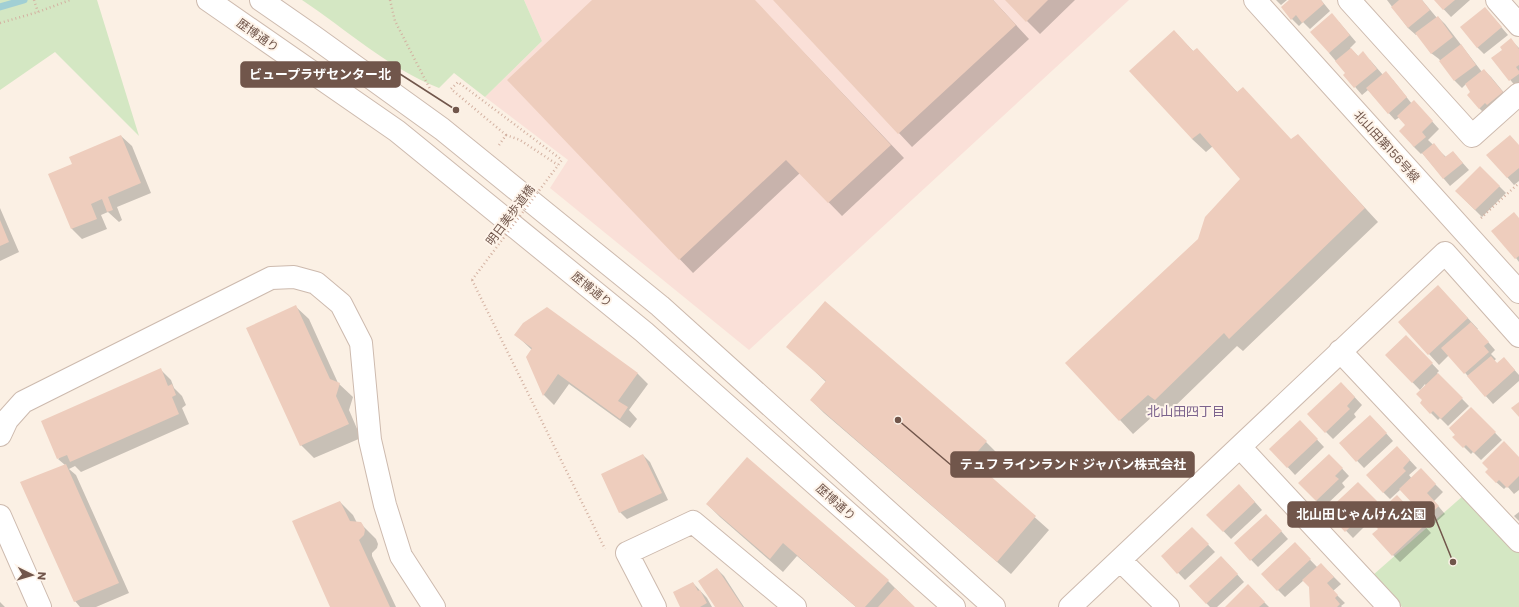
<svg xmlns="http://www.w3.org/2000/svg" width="1519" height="607" font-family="Poppins,'Noto Sans JP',sans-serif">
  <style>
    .commercial { fill: #fae0d8 }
    .green { fill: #d4e7c3 }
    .shadow { fill: #0003 }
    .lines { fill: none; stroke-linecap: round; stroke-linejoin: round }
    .stream { stroke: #a1cfd4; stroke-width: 7 }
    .building { fill: #eecdbd }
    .minor-casing { stroke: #cdbaae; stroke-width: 24 }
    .path { stroke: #d3b1a1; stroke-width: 2.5; stroke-dasharray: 1 3; stroke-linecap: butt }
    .minor { stroke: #fff; stroke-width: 22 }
    .path-bridge { stroke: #d3b1a1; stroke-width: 2.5; stroke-dasharray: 1 3; stroke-linecap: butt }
    .labels { text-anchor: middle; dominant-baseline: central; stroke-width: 4; stroke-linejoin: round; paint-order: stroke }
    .street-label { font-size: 12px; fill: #71564b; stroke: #fef4ea }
    .neighbourhood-label { font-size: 13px; fill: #7c638d; stroke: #fef4ea }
    .leader { fill: none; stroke: #71564b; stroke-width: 1.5 }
    .callout-dot { fill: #71564b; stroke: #fef4ea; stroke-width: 1.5 }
    .callout { fill: #71564b; stroke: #71564b; stroke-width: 1.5 }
    .callout-label { font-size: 13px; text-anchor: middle; font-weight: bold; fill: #fff }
  </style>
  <rect width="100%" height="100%" fill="#fbf0e4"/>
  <path class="commercial" d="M524,0H1129L749,350L550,188L568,160L485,97L542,41Z"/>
  <path class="green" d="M0,0H97L139,136L55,52L0,90Z
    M302,0H524L542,41L485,97L454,73L439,88C388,68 347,30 302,0Z
    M1464,495L1519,549V607H1402L1373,575Z"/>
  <path class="shadow" d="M593,0H754L904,158L842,216L800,173L693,273L509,80Z
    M774,0H993L1029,39L912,147Z
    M1006,0H1075L1040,34Z
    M1276,0H1287L1281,5Z
    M1291,0H1321L1330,11L1310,29L1303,22L1299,26L1292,19Z
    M1387,0H1422L1437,18L1438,17L1445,24L1482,72L1484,70L1491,77L1510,100L1486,115L1479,108L1472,92L1466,84L1462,88L1455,81L1439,59L1431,53L1417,34L1416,35L1408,28Z
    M1435,0H1470L1451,17Z
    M1485,8L1508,35L1484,54L1477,47Z
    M1339,22L1356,42L1350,48L1358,56L1370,60L1383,75L1393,80L1412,104L1421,109L1439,129L1428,140L1446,157L1453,152L1469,170L1450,186L1422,153L1421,154L1414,147L1401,131L1407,125L1400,117L1395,120L1368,90L1362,95L1345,75L1346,73L1329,53Z
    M1174,31L1194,52L1197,49L1238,93L1291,140L1298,135L1378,222L1243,351L1237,346L1169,412L1162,408L1133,434L1067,363L1199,240L1242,179L1213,146L1206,152L1192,139Z
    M1511,40L1519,48V86L1517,88L1492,58L1503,50Z
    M121,136L132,146L151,193L117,207L122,220L119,222L108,212L101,215L107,229L82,239L72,229L50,174L74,164Z
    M1519,146V181L1514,185L1488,155Z
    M1480,167L1506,193L1482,217L1456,191Z
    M0,208L19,252L0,261Z
    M1519,218V262L1516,258Z
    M1438,286L1478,329H1477L1495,350L1491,354L1496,359L1494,361L1498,364L1511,366L1519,375V381L1493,404L1449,355L1439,365L1429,354Z
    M295,306L309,319L338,383L353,397L349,410L361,438L314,458L301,445Z
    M547,308L638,374L648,384L629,410L637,419L630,428L569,384L554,405L544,395L527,358L532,350L516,335Z
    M1406,336L1439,371L1437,373L1469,406L1448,426L1440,418L1438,420L1421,403L1423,400L1426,386L1425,384L1420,390L1386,355Z
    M788,346L986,442L999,455L984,472L1049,530L1011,574L824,413L811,400L826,382Z
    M161,370L171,380L174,388L182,396L186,405L182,408L189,424L81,472L75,466L69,469L76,475L129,593L96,607H80L75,601L65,465L58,459Z
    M1348,390L1362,405L1354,414L1356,417L1333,439L1308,414Z
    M1471,408L1502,440L1481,460L1473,452L1471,454L1454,437Z
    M1377,423L1393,441L1364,468L1340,443Z
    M1307,429L1324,447L1295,475L1271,449Z
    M1404,454L1417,468L1409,475L1412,479L1428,477L1443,492L1434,501L1445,514L1434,524L1401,489L1390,499L1383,492Z
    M643,455L650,462L668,500L627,519L620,512L602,475Z
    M1519,458V490L1514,494L1507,486L1504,489L1496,482Z
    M1336,462L1349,476L1342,483L1345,487L1323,508L1316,501Z
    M1358,483L1384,509L1404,503L1431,533L1400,562L1393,555L1379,529L1371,520L1353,538L1328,512Z
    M1246,492L1262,510L1231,539L1208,515Z
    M340,502L353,515L357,523H360L376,539L378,544L377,548L372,553V556L396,607H331Z
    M707,504L888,581L914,607H856L797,556L783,572L720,517Z
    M1519,512V521L1514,516Z
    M1273,522L1288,539L1258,567L1235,543Z
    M1192,528L1215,552L1185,580L1162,556Z
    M1295,544L1317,567L1328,571L1341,584L1333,591L1345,603L1341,606L1342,607H1311L1310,587L1304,580L1285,597L1262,574Z
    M1228,564L1244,582L1217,607H1210L1190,586Z
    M717,569L724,576L744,607H716Z
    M693,583L707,598L712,607H682Z
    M1248,586L1269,607H1226Z
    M0,602L5,607H0Z"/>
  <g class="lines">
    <path class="stream" d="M0,7L24,0"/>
  </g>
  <path class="building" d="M592,0H755L891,145L828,203L786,160L679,260L507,80Z
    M773,0H993L1016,25L898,134Z
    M1005,0H1048L1026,22Z
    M1289,0H1321L1324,4L1302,23L1296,15L1291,20L1281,7Z
    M1399,0H1422L1430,10L1408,28L1391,7Z
    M1434,0H1455L1443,10Z
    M1485,7L1502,27L1477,48L1460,27Z
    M1332,13L1350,35L1329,53L1310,32Z
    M1438,16L1453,37L1431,54L1415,33Z
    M1174,30L1193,51L1197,48L1237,92L1243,87L1291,139L1298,134L1365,208L1229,339L1224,333L1155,400L1148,395L1119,421L1065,363L1198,239L1205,217L1240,179L1200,133L1192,139L1129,71Z
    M1511,38L1519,49V65L1516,67L1519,71V74L1509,81L1491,58L1502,50L1500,47Z
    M1461,44L1476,65L1454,81L1439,61Z
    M1351,48L1358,56L1363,51L1377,69L1354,88L1343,75L1345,73L1335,61Z
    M1484,69L1503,92L1487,105L1485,103L1479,109L1467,95L1470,92L1465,84Z
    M1386,71L1407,97L1388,114L1366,88Z
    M1414,100L1433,121L1422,132L1426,137L1414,147L1399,131L1405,125L1397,116Z
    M121,135L141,183L108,197L113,210L107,212L102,199L91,204L97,219L71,229L48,174L72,164L69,157Z
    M1510,135L1519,145V168L1507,178L1486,155Z
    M1434,143L1445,157L1453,151L1463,163L1443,179L1422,153Z
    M1480,166L1500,186L1475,210L1455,191Z
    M1514,212L1519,218V256L1515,259L1491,231Z
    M0,220L9,242L0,246Z
    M1438,285L1468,318L1428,355L1398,322Z
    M825,301L987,441L971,459L1036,516L997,562L810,400L826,381L786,347Z
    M296,305L330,379L340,383L336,396L349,424L300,446L246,328Z
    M547,307L638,373L618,401L628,407L620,419L558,374L543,396L526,357L532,348L514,335L523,323Z
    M1471,322L1489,342L1484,346L1489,352L1464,374L1441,348Z
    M1406,335L1433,363L1412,383L1385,355Z
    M1491,356L1497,363L1504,357L1515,370L1485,397L1467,376Z
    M161,368L168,386L172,384L176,395L172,397L179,414L70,462L67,455L57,459L41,421Z
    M1438,373L1463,398L1441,419L1433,411L1430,414L1420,403L1422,400L1416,394Z
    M1341,382L1355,397L1347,406L1350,409L1325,433L1307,414Z
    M1519,402V417L1511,408Z
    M1471,407L1496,432L1474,453L1466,445L1463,448L1452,437L1455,435L1449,428Z
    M1370,415L1387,433L1356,462L1339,443Z
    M1300,420L1318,439L1287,468L1269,449Z
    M1504,441L1519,457V476L1507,488L1499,480L1496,483L1485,472L1488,469L1482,463Z
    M1397,446L1410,460L1403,468L1406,471L1383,493L1366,475Z
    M643,454L662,493L619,513L601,474Z
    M1329,454L1343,468L1335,476L1339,479L1316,501L1298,483Z
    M747,457L889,580L865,607H856L783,543L770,559L706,504Z
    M66,464L119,583L74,602L20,482Z
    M1421,468L1436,484L1427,493L1439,506L1426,518L1399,489Z
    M1358,482L1377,501L1345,532L1326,512Z
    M1239,484L1255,502L1223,532L1206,515Z
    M1397,495L1425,525L1392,556L1372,534L1378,529L1370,520Z
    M340,501L350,521L361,522L363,525L365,530L364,535L359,540L360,542L390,607H330L292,521Z
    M1266,514L1282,531L1250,561L1234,543Z
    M1192,527L1209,544L1177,574L1161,556Z
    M1295,542L1311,559L1277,591L1261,574Z
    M1221,556L1238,574L1206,604L1189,586Z
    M1321,563L1334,577L1327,583L1338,595L1335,598L1340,604L1337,607H1310L1309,587L1302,580Z
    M717,568L743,607H715L698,581Z
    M693,582L698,591L700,590L707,603L700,607H680L673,592Z
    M1248,584L1265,602L1259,607H1225Z
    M895,588L915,607H878Z"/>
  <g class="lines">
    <g class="minor-casing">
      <path id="minor" d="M208,0L397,131L644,332L954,607
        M261,0L313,36L442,129L660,306L994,607
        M1255,0L1519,292
        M1349,0L1472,136L1519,94
        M1497,0L1519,25
        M1340,351L1519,541
        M0,435L7,420L23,402L271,278L294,277L316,283L341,304L361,343L370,440L385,505L401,556L434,607
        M1240,447L1389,607
        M0,516L40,607
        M1120,560L1168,607
        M655,607L627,553L693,522L795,607
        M1070,607L1445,253L1519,336"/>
    </g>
    <path class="path" d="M34,0L38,12
      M390,0L395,21L430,89
      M0,23L38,12L70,0
      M506,135L520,140L558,165
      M499,145L506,135L451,89L458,82L562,160
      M1481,218L1519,183
      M472,280L605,549"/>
    <use href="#minor" class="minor"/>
    <path class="path-bridge" d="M472,280L562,160"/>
  </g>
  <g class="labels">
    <g class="street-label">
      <text transform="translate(258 35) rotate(35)">歴博通り</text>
      <text transform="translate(1387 146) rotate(48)">北山田第156号線</text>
      <text transform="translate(510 215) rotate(-53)">明日美歩道橋</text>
      <text transform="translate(592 289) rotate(39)">歴博通り</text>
      <text transform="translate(836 502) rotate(42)">歴博通り</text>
    </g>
    <g class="neighbourhood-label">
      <text x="1186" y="411">北山田四丁目</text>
    </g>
  </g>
  <path class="leader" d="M456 110L400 74M898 420L951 465M1453 562L1434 515"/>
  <g class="callout-dot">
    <circle cx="456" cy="110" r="4"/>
    <circle cx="898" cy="420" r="4"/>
    <circle cx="1453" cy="562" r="4"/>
  </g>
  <g class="callout">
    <rect x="241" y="62" width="159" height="25" rx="4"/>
    <rect x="951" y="452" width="243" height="25" rx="4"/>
    <rect x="1288" y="502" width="146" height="25" rx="4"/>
  </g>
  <g class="callout-label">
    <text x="320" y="79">ビュープラザセンター北</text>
    <text x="1073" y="469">テュフ ラインランド ジャパン株式会社</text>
    <text x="1361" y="519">北山田じゃんけん公園</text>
  </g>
  <g transform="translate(32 575) rotate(95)" stroke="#fef4ea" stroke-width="3" paint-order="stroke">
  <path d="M0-3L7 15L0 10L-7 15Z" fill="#71564b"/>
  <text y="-6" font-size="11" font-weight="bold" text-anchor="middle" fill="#71564b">N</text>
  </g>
</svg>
